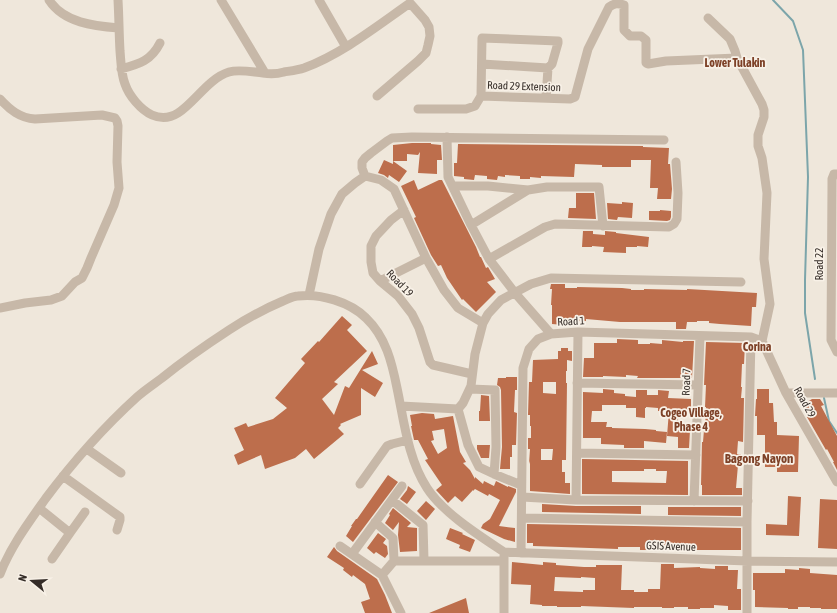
<svg xmlns="http://www.w3.org/2000/svg" width="837" height="613" font-family="'Asap Condensed',sans-serif">
  <style>
    .lines { fill: none; stroke-linecap: round; stroke-linejoin: round }
    .stream { stroke: #7ca5aa; stroke-width: 2 }
    .building { fill: #bd6e4c; fill-rule: evenodd }
    .minor { stroke: #c7b8a8; stroke-width: 9 }
    .labels { text-anchor: middle; dominant-baseline: central; stroke-width: 3.5; stroke-linejoin: round; paint-order: stroke }
    .street-label { font-size: 11px; fill: #342c27; stroke: #f8f1e7 }
    .neighbourhood-label { font-size: 12px; font-weight: bold; fill: #7d4127; stroke: #f8f1e7 }
    .quarter-label { font-size: 13px; font-weight: bold; fill: #7d4127; stroke: #f8f1e7 }
  </style>
  <rect width="100%" height="100%" fill="#efe7db"/>
  <g class="lines">
    <path class="stream" d="M773,0L793,21L803,50L808,177L805,280V313L815,379
      M824,398L829,421L837,433"/>
  </g>
  <path class="building" d="M412,143H431V144L441,145L442,160H437V174L418,173L420,152L418,155L407,154V161H393L407,171L399,182L389,175L388,178L384,175L378,173L384,160L393,164V145Z
    M458,144L643,146V147L669,148L668,164H670L672,189L671,199H657L658,188H650L651,160H631V167H602V165L575,164L574,177L541,176V178L530,177V179H520V176L505,175V177L498,176L497,180L487,179V176L475,175L474,180L464,179V177L454,176V163H457Z
    M414,180L418,190L439,180H442L476,247L480,257H481L486,268L488,267L495,279L487,282L496,292L476,312L463,299L462,300L447,278L441,265L438,266L431,255L414,218L416,217L401,186Z
    M576,193H594L596,219L568,218L569,208H576Z
    M622,202L633,203L632,218L618,217L617,220L608,219L607,203L622,204Z
    M660,210L671,211V217L670,220L667,221L649,220V211H660Z
    M583,231H593V234L605,235V231L616,232V233L649,237L648,247L637,246V247H626V253L603,252L604,247L592,246V247H582Z
    M551,284H565V288H577V287L622,288L631,289V290H644V289L687,290V289L757,293L756,307H752L751,326L720,324L709,323V321H697V322H687L686,329H676V322H620L586,319V321L564,319V325L552,324V305H551L552,289H550Z
    M342,316L352,325L347,330L367,351L334,382L338,384L322,399L334,415L345,386L349,388L372,351L378,364L362,370L383,383L375,397L361,388V415L340,424L341,425L338,428L344,434L314,459L306,449L295,458L265,469L261,455L238,465L234,455L244,450L234,428L246,423L248,427L273,419L287,408L275,398L305,363L301,359L318,341L319,342Z
    M617,339L638,340V344H650V343L662,344V340L683,342V341H694L692,378H637L638,376L626,375V377L603,376V377H583L584,358H594V343H617Z
    M706,342L745,343L744,364H742L741,387H742L741,398H744L743,442L738,441L737,454H741L740,465H738L736,488H742V495H702V485H701L702,442H703L704,430H705L706,407H705L706,385H704Z
    M561,348H568V351H572V361L567,360V371H566V383H567L566,460H562V472H565V483H570V494L530,491V461L529,464L530,449H528V438H531V426H530V415H528L529,382H532L533,360L558,359V351H561ZM543,382H556V394L543,393ZM541,449H553L552,460H541Z
    M506,377H517V390H515L514,412L517,413L516,445H512V457H510V469H500L502,447L501,390L500,387L497,385L498,378H506Z
    M603,389L614,390V393L625,394V396L636,397V390H647V395H658V390L669,391L668,398L691,399V410L679,409L677,430H690L689,448H678V437L667,436L669,411H658V408L646,407V408H645V418L636,417V408H626V405H602V411H592L591,422H607L606,427H612V428L645,429L656,430V431L667,432L666,443L644,441V448H624V445L601,444V438H583V392L603,393Z
    M757,389H769V403H773L774,422H777V435L799,436L798,472H777V467H765V435H757V416H755L756,399H757Z
    M481,395L489,396L490,421H479V411H480Z
    M812,399H820L824,405L821,406L837,436V470L833,462H834L827,449L826,450L807,417L810,415L804,404Z
    M422,413L434,414L435,419L453,416L460,452L466,462L463,463L470,470L475,479V477L483,484L484,481L494,486L496,481L508,487V486L516,489V492L499,526L515,528V542L504,539L481,528L483,524L490,519L500,500L489,494L488,496L475,489L473,491V490L462,502L455,496L448,503L436,490L442,485L425,460L428,459L418,440H414L411,426H412L410,415ZM444,429L447,448L438,454L431,441L434,440L432,431Z
    M477,445H490L489,458H481L477,449Z
    M582,459L688,461V495L582,494ZM644,469H656V471H667L666,483L612,482V471H644Z
    M388,475L398,482L353,542L346,536L352,526H351L356,519H357Z
    M408,486L416,492L407,504L400,499L407,490Z
    M788,496L801,497L799,536L766,535V524L787,525Z
    M820,499L837,500V549L818,548Z
    M426,501L435,509L426,520L417,511Z
    M542,504L576,506H641V514L542,512Z
    M668,507H741V516L668,515Z
    M393,508L411,523L407,527L417,528V551L400,552L398,535L399,522L393,530L385,523L390,515L389,514Z
    M527,524L741,528V550H640V547H618V549L533,546V543H527Z
    M450,528L463,533L462,534L475,540L470,552L459,548L460,545L446,539Z
    M378,533L386,539L383,543L387,546L388,554L385,558L376,552L374,554L367,548Z
    M334,547L337,551L377,579L385,595L392,613H365L361,602L370,599L365,584L353,575L352,577L343,570L344,568L327,557Z
    M512,562L543,565V562L556,563V565L584,567H596V565H622L621,590H634V592H648V589H660L661,564H674V568L700,567V568L715,569V566H728V570H738L737,589H741V610H728V606L714,605V608H700V609H688V607H674V608H662V607H634V608L581,606V607H557V606H542V605L530,604L531,585L511,584ZM555,577L581,578V577L595,578V590H583V592L554,591Z
    M799,568L810,569V573L837,575V609H821V608H810V607H798V609H788V608L755,607V590H753V573H785V569L799,570Z
    M466,598L469,613H429Z"/>
  <g class="lines">
    <path class="minor" d="M49,0C64,23 94,26 119,28
      M118,0C119,17 119,34 120,51C121,62 121,74 125,84C129,96 141,110 152,115C161,119 170,118 178,113C195,102 209,78 229,72C239,69 252,72 263,73C269,74 277,74 284,72C290,71 298,70 304,68C342,54 377,26 410,3L425,20L429,27L430,36L428,45L426,53L418,61L377,96
      M221,0L265,73
      M319,0L346,47
      M708,18L730,39L735,51L737,58L762,104L764,110V117L758,135V146L762,158L767,193L764,259L770,304L762,341
      M482,64L548,68
      M121,69C139,64 151,61 160,43
      M481,96L570,99L575,97L588,49L609,7C615,3 617,3 624,5V30L630,36H641L646,40V63L648,64L666,61L737,58
      M0,99C10,110 20,118 35,119L102,115L115,118L117,121L118,126L117,162L119,188L114,205L91,258L87,268L82,278L75,282L62,296L51,300L25,303L0,308
      M418,109H466L475,106L481,96L482,38L558,41V43L552,64L548,68L546,98
      M447,137L448,177L471,225L489,259L515,293L551,334
      M837,174H834L832,179V185L831,340L837,352
      M365,176L381,180L394,189L426,258L444,290L458,308L483,323
      M453,186H488L528,190L547,187H599L603,226
      M404,210L391,220L376,236L371,246V262L373,273L380,281L398,296L412,314L419,328L430,362L433,365L472,374
      M471,225L528,190
      M489,259L545,227L555,224L669,227L674,224L677,219L678,193L676,162
      M380,281L426,258
      M309,295L319,249L331,214L342,194L355,183L365,176L362,168V162L365,158L371,153L387,141L392,138L412,137L664,140
      M577,383L698,385
      M470,389L495,390L496,447L494,474L521,485
      M786,393H837
      M401,406L458,409L463,403L471,386L475,354L483,323L488,314L501,300L531,284L551,278L741,282
      M458,409L468,445L479,467L494,474
      M87,449L121,473
      M577,453L696,455
      M63,476L120,517V520L117,530
      M360,484L387,446L392,444L408,440
      M522,497L576,500L748,501
      M392,500L423,525L424,560
      M576,500L578,332
      M694,501L700,336
      M39,508L70,533L52,559
      M522,518L747,522
      M375,522L393,538L394,561
      M70,533L85,512
      M340,546L382,575L401,613
      M504,552L748,561L837,562
      M521,553L523,368L529,349L538,339L551,334L578,332L751,337L762,341L786,393L837,482
      M352,554L402,486
      M0,574C11,546 29,522 46,498C73,462 104,427 137,397C145,390 154,384 162,378C183,361 206,345 229,330C246,319 264,309 283,301C288,299 293,296 298,296C320,293 350,302 366,318C386,337 392,363 397,388C404,421 408,459 427,488C443,513 480,536 504,552
      M382,575L394,561H504
      M504,613V556
      M747,613V522L751,337"/>
  </g>
  <g class="labels">
    <g class="street-label">
      <text transform="translate(524 86) rotate(2)">Road 29 Extension</text>
      <text transform="translate(819 264) rotate(-90)">Road 22</text>
      <text transform="translate(400 283) rotate(46)">Road 19</text>
      <text transform="translate(571 321) rotate(-3)">Road 1</text>
      <text transform="translate(686 382) rotate(-88)">Road 7</text>
      <text transform="translate(805 402) rotate(61)">Road 29</text>
      <text transform="translate(671 546) rotate(2)">GSIS Avenue</text>
    </g>
    <g class="neighbourhood-label">
      <text x="735" y="63">Lower Tulakin</text>
      <text x="757" y="347">Corina</text>
      <text x="691" y="413">Cogeo Village,<tspan x="691" dy="14">Phase 4</tspan></text>
    </g>
    <g class="quarter-label">
      <text x="759" y="458">Bagong Nayon</text>
    </g>
  </g>
  <g transform="translate(32 581) rotate(288)" stroke="#f8f1e7" stroke-width="3" paint-order="stroke">
  <path d="M0-3L7 15L0 10L-7 15Z" fill="#342c27"/>
  <text y="-6" font-size="11" font-weight="bold" text-anchor="middle" fill="#342c27">N</text>
  </g>
</svg>
